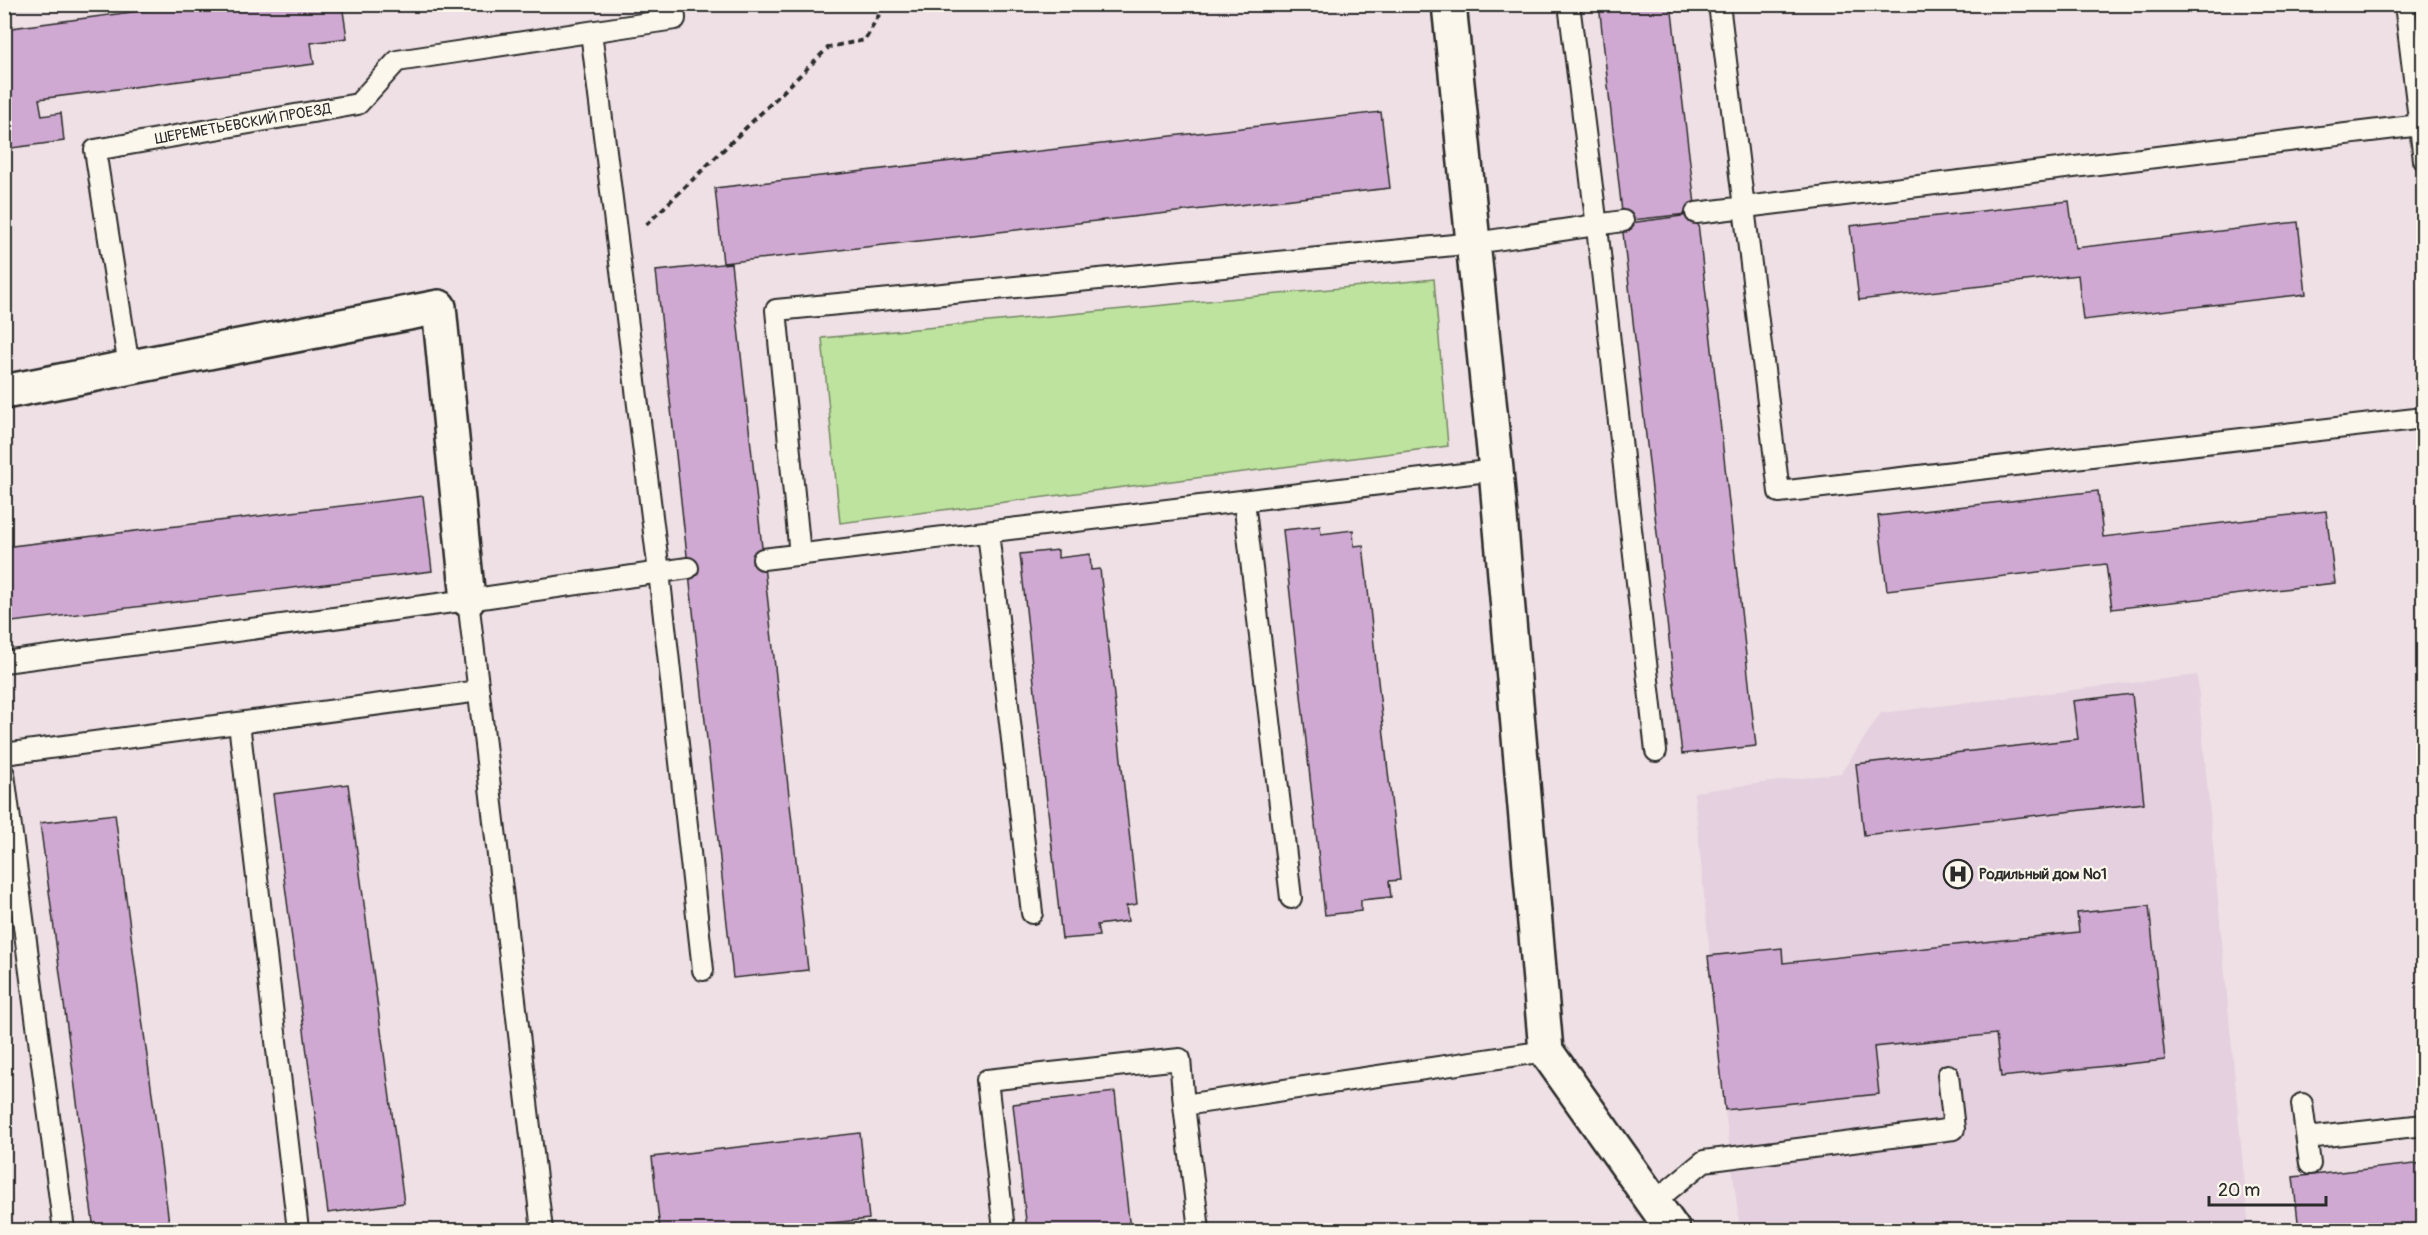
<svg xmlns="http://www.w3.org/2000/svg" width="2428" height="1235" font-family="Pangolin,sans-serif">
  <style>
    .built { fill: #e5d0df }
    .green { fill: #bde39e; stroke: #748764; stroke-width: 1.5 }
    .building { fill: #cfa9d2; stroke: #2b2b2b; stroke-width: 1.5 }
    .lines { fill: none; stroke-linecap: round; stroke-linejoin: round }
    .service-casing { stroke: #2b2b2b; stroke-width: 24 }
    .minor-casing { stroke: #2b2b2b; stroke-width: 38 }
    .path { stroke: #2b2b2b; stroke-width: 4; stroke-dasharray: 6 4.5; stroke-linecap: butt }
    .service { stroke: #fbf7ec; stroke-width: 20 }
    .minor { stroke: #fbf7ec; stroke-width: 33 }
    .labels { text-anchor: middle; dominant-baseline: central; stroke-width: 4.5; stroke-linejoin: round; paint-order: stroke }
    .street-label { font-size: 15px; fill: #2b2b2b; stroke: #fbf7ec }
    .poi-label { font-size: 15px; font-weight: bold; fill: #2b2b2b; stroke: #fbf7ec; text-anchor: start }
  </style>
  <rect width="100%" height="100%" fill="#eee0e4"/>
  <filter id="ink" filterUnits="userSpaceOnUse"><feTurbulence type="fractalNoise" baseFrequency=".0167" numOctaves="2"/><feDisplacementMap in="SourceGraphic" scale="12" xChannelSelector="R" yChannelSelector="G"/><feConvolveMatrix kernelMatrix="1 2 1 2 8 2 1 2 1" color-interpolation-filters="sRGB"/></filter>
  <g filter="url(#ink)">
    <path class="built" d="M2197,675L2249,1230H1740L1725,1110L1694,792L1841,773L1881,713Z"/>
    <path class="green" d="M1434,279L1448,446L840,523L822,338Z"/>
    <path class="building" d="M192,4H342L347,38L311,43L314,64L39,99L42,116L61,113L64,141L4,149V29Z
      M1599,4H1671L1696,213L1623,221Z
      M1381,112L1390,188L723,263L715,188Z
      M2069,201L2075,248L2298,222L2306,294L2083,320L2078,275L1859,300L1850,226Z
      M1697,214L1756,746L1682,754L1622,224Z
      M731,263L808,970L733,978L656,271Z
      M2098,491L2103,537L2326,511L2335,583L2112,609L2106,564L1887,590L1878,516Z
      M423,496L432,571L4,623V547Z
      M1320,526L1321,534L1353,530L1354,546L1363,545L1400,880L1389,881L1391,897L1361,900V911L1325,915L1283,530Z
      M1058,550V558L1090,554L1091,570L1100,569L1137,904L1126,906L1128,921L1097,925L1099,936L1062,939L1020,554Z
      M2132,694L2144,803L1864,835L1856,764L2078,739L2073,701Z
      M348,784L404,1203L328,1213L273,794Z
      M115,814L170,1230H94L40,823Z
      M2149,906L2165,1060L2001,1077L1996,1034L1874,1047L1879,1094L1725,1110L1708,956L1782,948L1783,963L2079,932L2077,913Z
      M1115,1092L1130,1230H1027L1013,1104Z
      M860,1133L869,1219L764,1230H660L652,1157Z
      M2424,1163V1230H2299L2293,1177Z"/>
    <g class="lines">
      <g class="service-casing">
        <path id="service" d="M1569,4L1597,227L1656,751
          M1719,4L1779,492L2424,418
          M2405,4L2424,160
          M591,32L659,572L703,970
          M1696,213L2420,125
          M129,367L95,150L358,104L397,61L675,19L674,4
          M1244,501L1291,898
          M988,532L1032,913
          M800,555L776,310L1475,243L1623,221
          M763,559L1496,470
          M468,600L542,1230
          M4,662L468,600L688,568
          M239,723L298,1230
          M4,754L479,691
          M4,774L64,1230
          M2302,1104L2310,1164
          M2307,1138L2424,1125
          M1654,1202L1704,1161L1954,1129L1948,1075
          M1004,1230L987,1080L1180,1059L1184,1105
          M1199,1230L1184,1105L1546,1051"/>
      </g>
      <g class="minor-casing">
        <path id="minor" d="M1449,4L1496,470L1546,1051L1673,1230
          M4,392L439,307L468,600"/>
      </g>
      <path class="path" d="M646,225L829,47L865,40L885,4"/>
      <use href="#service" class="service"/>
      <use href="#minor" class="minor"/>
    </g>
  </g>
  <defs>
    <g id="hospital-ring" transform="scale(1.5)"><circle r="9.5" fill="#fbf7ec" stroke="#2b2b2b" stroke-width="1.5"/><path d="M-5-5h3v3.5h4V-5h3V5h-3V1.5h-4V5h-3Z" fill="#2b2b2b"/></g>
  </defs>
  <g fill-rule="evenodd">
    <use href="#hospital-ring" x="1958" y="874"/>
  </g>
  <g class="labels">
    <g class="street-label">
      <text transform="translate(243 124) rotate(-10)">ШЕРЕМЕТЬЕВСКИЙ ПРОЕЗД</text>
    </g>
    <g class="poi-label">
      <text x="1979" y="874">Родильный дом №1</text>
    </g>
  </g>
  <rect width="2428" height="1235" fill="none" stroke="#fbf7ec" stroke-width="24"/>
  <rect x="12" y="12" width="2404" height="1211" fill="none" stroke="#2b2b2b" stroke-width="2" filter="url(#ink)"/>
  <path d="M2209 1196v9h117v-9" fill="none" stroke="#2b2b2b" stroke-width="3"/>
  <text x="2218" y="1196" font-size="18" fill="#2b2b2b" stroke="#fbf7ec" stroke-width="4.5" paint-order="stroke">20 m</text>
</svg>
